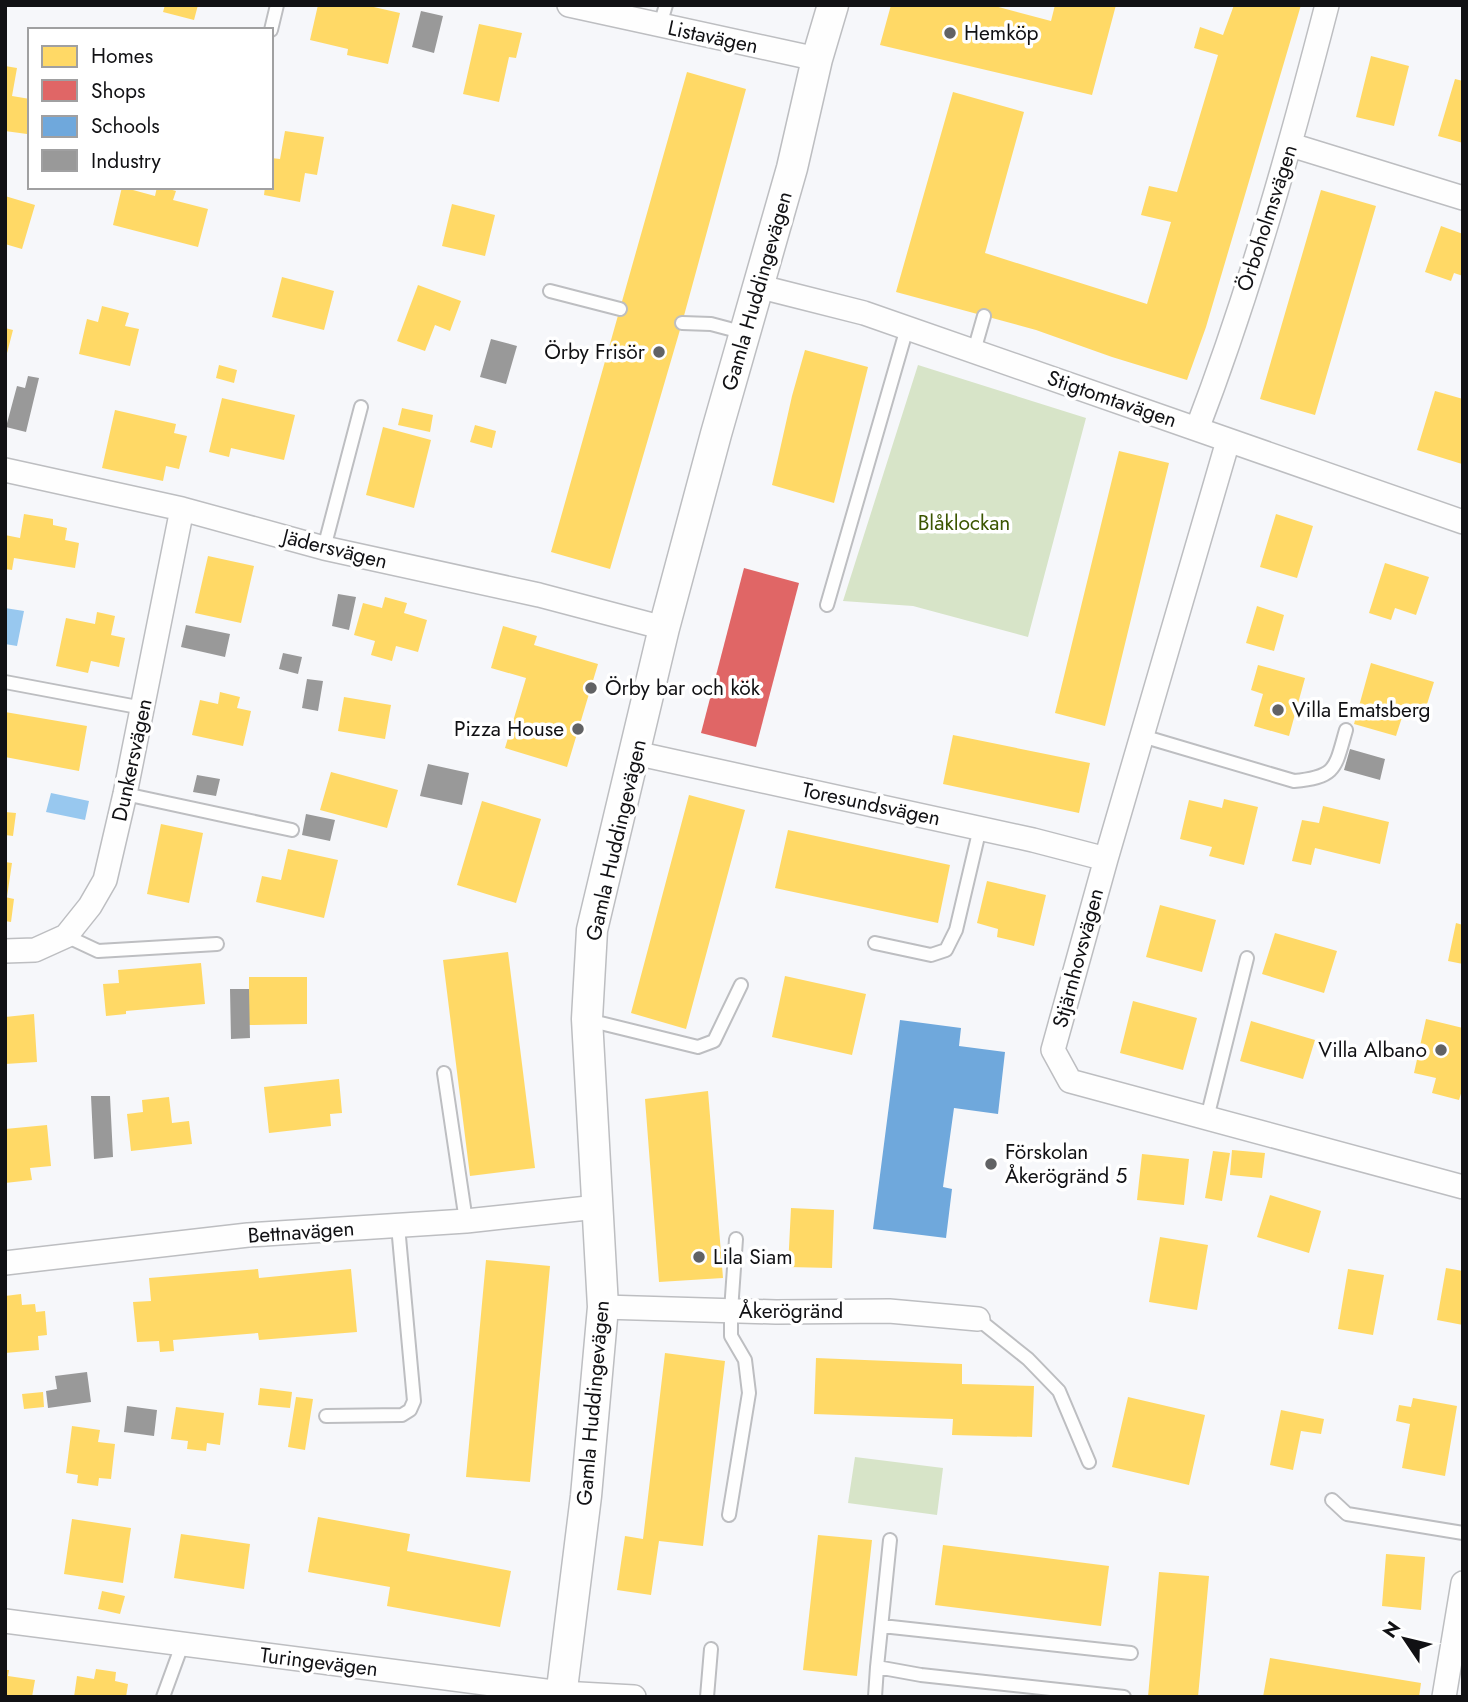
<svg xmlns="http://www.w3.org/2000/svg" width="1468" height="1702" font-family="Jost,sans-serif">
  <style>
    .green { fill: #d7e4c8 }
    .water { fill: #98c8ef }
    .homes { fill: #ffd966 }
    .shops { fill: #e06666 }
    .schools { fill: #6fa8dc }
    .industry { fill: #999 }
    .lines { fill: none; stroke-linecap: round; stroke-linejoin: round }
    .service-casing { stroke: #bdbec1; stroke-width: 16 }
    .minor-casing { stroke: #bdbec1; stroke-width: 26 }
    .tertiary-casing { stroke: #bdbec1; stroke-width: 33 }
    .service { stroke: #fefefe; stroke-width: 12 }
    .minor { stroke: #fefefe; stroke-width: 23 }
    .tertiary { stroke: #fefefe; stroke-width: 30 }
    .poi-dot { fill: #616264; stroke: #fff; stroke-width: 2.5 }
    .labels { text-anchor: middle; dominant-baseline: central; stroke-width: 7; stroke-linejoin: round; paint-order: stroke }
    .poi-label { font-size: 21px; fill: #111114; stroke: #fff; text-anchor: start }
    .street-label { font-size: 21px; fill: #111114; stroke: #fff }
    .park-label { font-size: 21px; fill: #3b5500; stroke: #fff }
  </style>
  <rect width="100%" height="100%" fill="#f6f7fa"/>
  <path class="green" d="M918,365L1086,418L1028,637L913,606L843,601Z
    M855,1457L943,1468L937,1515L848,1503Z"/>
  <path class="water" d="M5,608L24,611L17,646L5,644Z
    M51,793L89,801L85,820L46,812Z"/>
  <path class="homes" d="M165,5H198L194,20L163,12Z
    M318,5H365L400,13L388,64L347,55L348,49L310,40Z
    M891,5H991L1051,21L1055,5H1116L1092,95L880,45Z
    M1234,5H1301L1206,327L1187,380L1112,357L1036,330L896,292L953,92L1024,112L985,253L1147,304L1171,222L1141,215L1149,186L1177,192L1218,55L1194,48L1200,27L1223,35Z
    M479,24L522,33L516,58L509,57L499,102L463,94Z
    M1371,56L1409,66L1394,126L1356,117Z
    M5,66L17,68L12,96L30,99L27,134L5,131Z
    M687,72L746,89L682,323L610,569L551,552Z
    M1455,79L1463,81V143L1438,136Z
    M285,131L324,137L317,175L305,173L300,202L264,195L265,187H271V158L280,159Z
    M122,187L155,196L157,187H162L176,191L173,200L208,209L198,247L113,225Z
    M1321,190L1376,206L1315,415L1260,399Z
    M5,196L35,205L22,249L5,244Z
    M452,204L495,215L485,256L442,246Z
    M1441,226L1463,234V276L1454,273L1451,281L1425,272Z
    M282,277L334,291L324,330L272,317Z
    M418,285L461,301L450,331L435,325L425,351L397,341Z
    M102,306L129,313L125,326L139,329L130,366L79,354L87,319L98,322Z
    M5,328L13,330L6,357H5Z
    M805,350L868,367L834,503L772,485L792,396Z
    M219,365L237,370L234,383L216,378Z
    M1435,391L1463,399L1462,464L1417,450Z
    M222,398L295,415L284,460L231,448L229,457L209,452Z
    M402,408L433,415L430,432L398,425Z
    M115,410L176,424L174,433L187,436L179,469L166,466L163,481L102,468Z
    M475,425L496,431L492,448L470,442Z
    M383,427L431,440L414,508L366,495Z
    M1119,451L1169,463L1105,726L1055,713Z
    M24,514L53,519V525L67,528L65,540L79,543L75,568L14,558L12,570L5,569V535L20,538Z
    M1276,514L1313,526L1297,578L1260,567Z
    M208,556L254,566L241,623L195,613Z
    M1385,563L1429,577L1416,615L1395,608L1391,620L1369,613Z
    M385,597L407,603L404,613L427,620L418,652L396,646L392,661L371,655L375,641L354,635L363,603L382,608Z
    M1257,606L1284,615L1274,651L1246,643Z
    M97,612L115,616L111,635L125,638L119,667L91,661L88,673L56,666L66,618L95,624Z
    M503,626L537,636L534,645L598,664L567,767L505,748L526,678L491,668Z
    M1371,663L1434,682L1422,720L1403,714L1396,736L1354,724Z
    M1258,665L1305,678L1289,736L1254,726L1263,694L1251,690Z
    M220,692L240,697L237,708L251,711L243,746L192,735L200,700L218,704Z
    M344,697L391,705L385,739L338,731Z
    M5,712L87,726L79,771L5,757Z
    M953,735L1090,763L1079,813L943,784Z
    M331,772L398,790L387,828L320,810Z
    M689,795L745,810L686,1029L631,1013Z
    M1224,799L1258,807L1244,865L1209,856L1212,847L1180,839L1189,800L1222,808Z
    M482,801L541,819L516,903L457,885Z
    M1323,806L1389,822L1380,864L1315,848L1311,865L1292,861L1302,820L1319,823Z
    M5,812L16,813L13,836L5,835Z
    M161,824L203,833L189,903L147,894Z
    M788,830L950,865L938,923L775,888Z
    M288,849L338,860L324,918L256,902L262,876L281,880Z
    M5,862L12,863L7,897H5Z
    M987,881L1046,895L1034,946L997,937L998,929L977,923Z
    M5,897L14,899L11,922L5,921Z
    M1160,905L1216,920L1202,972L1146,957Z
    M1456,923L1463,925V964L1448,961Z
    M1275,933L1337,951L1324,993L1262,974Z
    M508,952L535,1168L470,1176L443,960Z
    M201,963L205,1004L126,1011V1014L106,1016L103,984L119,983L118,970Z
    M785,976L866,994L852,1055L772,1037Z
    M249,977H307V1024L249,1025Z
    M1133,1001L1197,1018L1183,1070L1120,1053Z
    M34,1014L37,1062L5,1064V1017Z
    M1426,1019L1463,1028V1087L1459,1100L1432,1093L1436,1078L1414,1073Z
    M1251,1021L1315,1040L1303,1079L1240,1061Z
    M339,1079L342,1113L330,1114L331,1126L269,1133L264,1087Z
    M708,1091L723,1278L659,1282L645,1099Z
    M169,1097L172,1123L189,1121L192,1144L131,1151L127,1114L143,1112L142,1100Z
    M47,1125L51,1166L30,1168L32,1180L5,1183V1129Z
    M1232,1150L1265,1153L1262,1178L1230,1175Z
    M1213,1151L1230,1153L1222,1201L1205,1198Z
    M1142,1154L1189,1159L1184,1205L1137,1200Z
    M1270,1195L1321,1211L1309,1253L1257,1237Z
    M791,1208L834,1210L832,1268L788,1267Z
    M1160,1237L1208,1245L1197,1310L1149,1302Z
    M486,1260L550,1266L530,1482L466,1477Z
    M1446,1268L1463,1271V1325L1437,1320Z
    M258,1269L259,1278L351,1269L357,1332L259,1340L258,1333L173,1340L174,1351L160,1352L159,1341L137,1342L133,1302L151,1301L149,1278Z
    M1348,1269L1384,1275L1373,1335L1338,1329Z
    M21,1294L22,1305L35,1304L36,1312L45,1311L47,1335L38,1336L39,1350L5,1353V1296Z
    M665,1353L725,1361L703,1546L659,1541L651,1595L617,1590L625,1536L643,1539Z
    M816,1358L962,1364V1384L1034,1386L1032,1437L952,1435L953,1419L814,1414Z
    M260,1388L292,1392L290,1408L258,1405Z
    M43,1392L44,1407L24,1409L22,1394Z
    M296,1397L313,1399L305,1450L288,1447Z
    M1128,1397L1205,1415L1189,1485L1112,1467Z
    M1413,1398L1457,1406L1445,1476L1402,1468L1410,1424L1396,1421L1399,1405L1411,1407Z
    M176,1407L224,1413L220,1445L207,1443L206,1451L187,1449L188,1441L171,1439Z
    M1281,1410L1324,1419L1321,1434L1301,1431L1293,1470L1270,1465Z
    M72,1426L100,1430L98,1442L115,1444L111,1479L99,1478L98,1486L77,1483L78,1475L66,1473Z
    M318,1517L410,1534L407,1551L511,1571L500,1627L387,1606L390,1587L308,1572Z
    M72,1519L131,1528L123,1583L64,1574Z
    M181,1534L250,1544L244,1589L174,1578Z
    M818,1535L872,1540L857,1676L803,1670Z
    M943,1545L1109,1566L1101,1626L935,1605Z
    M1386,1554L1425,1557L1421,1610L1382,1606Z
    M1159,1572L1209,1576L1198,1697H1148Z
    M102,1591L125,1596L120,1614L98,1609Z
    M1270,1658L1421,1683L1419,1697H1263Z
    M96,1669L116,1672L115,1681L128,1684L126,1697H74L77,1676L94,1679Z
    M5,1670H9L8,1676L35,1680L32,1697H5Z"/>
  <path class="shops" d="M744,568L799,583L756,747L701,733Z"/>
  <path class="schools" d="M900,1020L961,1028L959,1046L1005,1052L998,1114L954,1108L943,1187L952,1189L946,1238L873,1229Z"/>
  <path class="industry" d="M421,11L443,16L434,53L412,47Z
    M491,339L517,346L506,384L480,377Z
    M28,376L39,378L26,432L6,427L17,386L25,388Z
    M338,594L356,597L349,630L332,626Z
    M186,625L230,634L225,657L181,647Z
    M283,653L302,657L298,674L279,669Z
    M307,679L323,681L318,711L302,708Z
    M1350,749L1385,759L1380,780L1344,770Z
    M428,764L469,773L462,805L420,796Z
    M197,775L220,779L216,796L193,792Z
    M306,814L335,820L330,841L302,835Z
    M230,989H249L250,1038L231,1039Z
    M91,1096H110L113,1157L94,1159Z
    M87,1372L91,1402L48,1408L46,1391L57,1389L55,1376Z
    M127,1406L157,1410L154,1436L124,1432Z"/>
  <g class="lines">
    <g class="service-casing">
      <path id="service" d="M660,25L666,5
        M271,30L277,5
        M550,291L620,309
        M682,323L711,324L745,333
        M974,351L984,316
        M324,548L361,407
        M827,605L907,328
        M5,682L143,708
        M1142,736L1294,781C1337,777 1335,768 1346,730
        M125,794L292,830
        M66,936L98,951L217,944
        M875,943L931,955L946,950L956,930L980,828
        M588,1020L698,1047L714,1041L741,985
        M444,1073L466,1221
        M1207,1118L1247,958
        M978,1319L1028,1359L1059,1391L1089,1462
        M326,1416L402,1415L410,1410L414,1401L398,1226
        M1332,1500L1347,1514L1463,1533
        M729,1515L749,1393L745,1360L731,1336V1311L736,1239
        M882,1626L1131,1653
        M877,1667L890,1540
        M163,1697L182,1645
        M707,1697L711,1649
        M875,1697L877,1667L921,1675L1124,1697"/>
    </g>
    <g class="minor-casing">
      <path id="minor" d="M569,5L817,59
        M1291,145L1463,198
        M757,286L864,313L1463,522
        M1197,429C1250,291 1290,148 1327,5
        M1228,441L1106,859L1053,1050L1070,1081L1463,1187
        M5,470L182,509L324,548L539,595L664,628
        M635,753L1033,840L1106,859
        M5,951L35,950L66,936L90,906L105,880L125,794L182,509
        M5,1263L248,1235L466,1221L597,1207
        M603,1307L776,1312L889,1311L978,1319
        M5,1621L561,1693L634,1697
        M1444,1697L1463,1583"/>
    </g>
    <g class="tertiary-casing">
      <path id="tertiary" d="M561,1697L586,1496L603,1307L587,1019L592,930L664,628L716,434L792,168L817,59L833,5"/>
    </g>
    <use href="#service" class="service"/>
    <use href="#minor" class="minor"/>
    <use href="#tertiary" class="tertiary"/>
  </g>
  <g class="poi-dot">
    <circle cx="950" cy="33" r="7"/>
    <circle cx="659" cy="352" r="7"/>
    <circle cx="591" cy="688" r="7"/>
    <circle cx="1278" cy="710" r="7"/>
    <circle cx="578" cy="729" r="7"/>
    <circle cx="1441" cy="1050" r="7"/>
    <circle cx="991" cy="1164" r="7"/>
    <circle cx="699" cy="1257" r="7"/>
  </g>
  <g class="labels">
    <g class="poi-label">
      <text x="964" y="33">Hemköp</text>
      <text x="645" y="352" text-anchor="end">Örby Frisör</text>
      <text x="605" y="688">Örby bar och kök</text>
      <text x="1292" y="710">Villa Ematsberg</text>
      <text x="564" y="729" text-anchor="end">Pizza House</text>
      <text x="1427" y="1050" text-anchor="end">Villa Albano</text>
      <text x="1005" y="1152">Förskolan<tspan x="1005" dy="24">Åkerögränd 5</tspan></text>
      <text x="713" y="1257">Lila Siam</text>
    </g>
    <g class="street-label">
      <text transform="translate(713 37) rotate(12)">Listavägen</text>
      <text transform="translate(1267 218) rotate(-72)">Örboholmsvägen</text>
      <text transform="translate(757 291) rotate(-74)">Gamla Huddingevägen</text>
      <text transform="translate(1112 399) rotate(19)">Stigtomtavägen</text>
      <text transform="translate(335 549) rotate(14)">Jädersvägen</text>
      <text transform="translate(132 760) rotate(-78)">Dunkersvägen</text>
      <text transform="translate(871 804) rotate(12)">Toresundsvägen</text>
      <text transform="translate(616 840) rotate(-77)">Gamla Huddingevägen</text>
      <text transform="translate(1078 958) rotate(-75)">Stjärnhovsvägen</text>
      <text transform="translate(301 1232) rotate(-4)">Bettnavägen</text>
      <text x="791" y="1311">Åkerögränd</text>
      <text transform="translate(593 1403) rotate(-85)">Gamla Huddingevägen</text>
      <text transform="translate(319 1662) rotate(7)">Turingevägen</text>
    </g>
    <g class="park-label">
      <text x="964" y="523">Blåklockan</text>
    </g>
  </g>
  <rect width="1468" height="1702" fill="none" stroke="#111114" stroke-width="14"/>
  <rect x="28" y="28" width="245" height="161" fill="#ffffff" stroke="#a0a0a1" stroke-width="2"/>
  <rect x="42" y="46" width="35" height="21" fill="#ffd966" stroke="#a0a0a1" stroke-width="2"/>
  <text x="91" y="63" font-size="21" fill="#111114">Homes</text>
  <rect x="42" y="80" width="35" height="21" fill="#e06666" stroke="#a0a0a1" stroke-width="2"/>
  <text x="91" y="98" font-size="21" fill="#111114">Shops</text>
  <rect x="42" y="116" width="35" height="21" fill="#6fa8dc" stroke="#a0a0a1" stroke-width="2"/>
  <text x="91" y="133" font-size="21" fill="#111114">Schools</text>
  <rect x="42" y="150" width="35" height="21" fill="#999999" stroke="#a0a0a1" stroke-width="2"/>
  <text x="91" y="168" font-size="21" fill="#111114">Industry</text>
  <g transform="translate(1405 1639) rotate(305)" stroke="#ffffff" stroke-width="5" paint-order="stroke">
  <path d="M0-5L12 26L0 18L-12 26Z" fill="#111114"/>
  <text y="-10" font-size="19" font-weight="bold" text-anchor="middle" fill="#111114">N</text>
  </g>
</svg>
